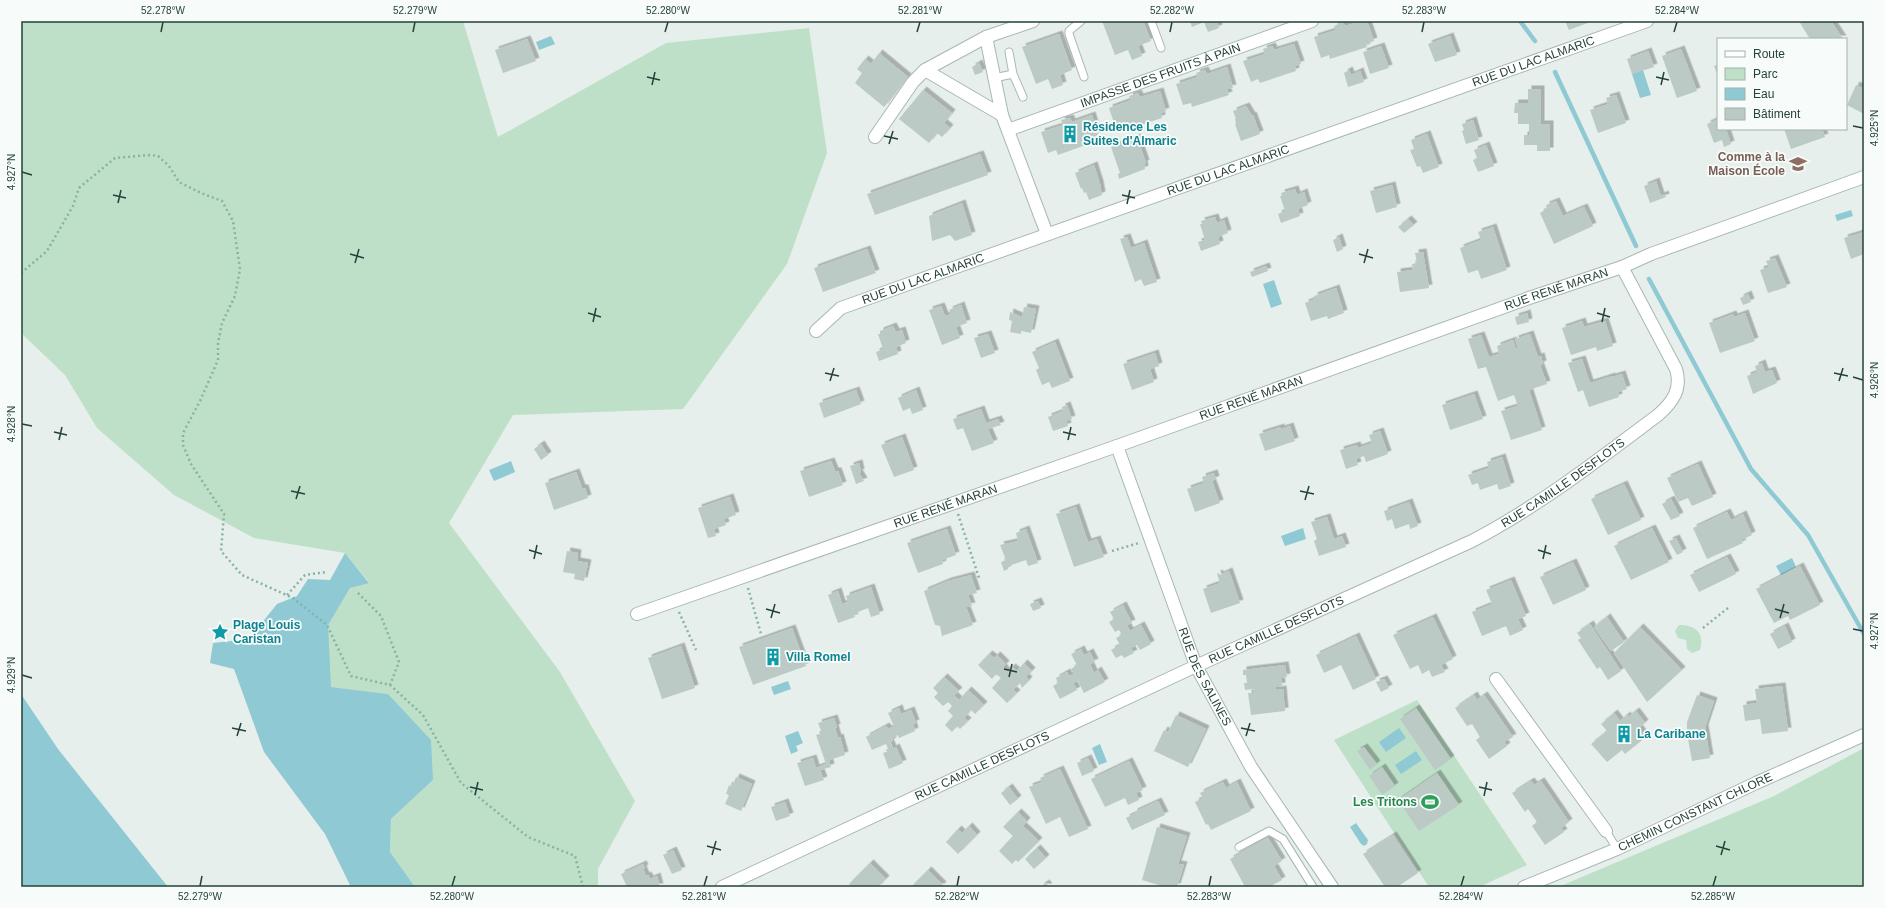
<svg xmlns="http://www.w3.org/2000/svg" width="1885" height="908" font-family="Helvetica,sans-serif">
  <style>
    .green { fill: #bfe0c8 }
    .water { fill: #8ec9d4 }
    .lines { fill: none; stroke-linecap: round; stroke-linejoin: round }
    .stream { stroke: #8ec9d4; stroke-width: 4.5 }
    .building { fill: #bbcac4; filter: url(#shadow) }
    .lane-casing { stroke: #a8b8b2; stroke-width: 9 }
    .street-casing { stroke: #a8b8b2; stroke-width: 14 }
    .path { stroke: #86b3a5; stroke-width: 2.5; stroke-dasharray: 2 3; stroke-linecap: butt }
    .lane { stroke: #fff; stroke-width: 7 }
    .street { stroke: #fff; stroke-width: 12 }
    .ticks { fill: none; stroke: #24423a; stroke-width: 1.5 }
    .labels { text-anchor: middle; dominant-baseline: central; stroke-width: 3.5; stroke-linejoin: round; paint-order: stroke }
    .street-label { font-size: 12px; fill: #24423a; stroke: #f7fbf9 }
    .culture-label { font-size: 12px; font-weight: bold; fill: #0d838f; stroke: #f7fbf9; text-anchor: start }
    .education-label { font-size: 12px; font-weight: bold; fill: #785e54; stroke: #f7fbf9; text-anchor: end }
    .leisure-label { font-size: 12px; font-weight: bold; fill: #27864d; stroke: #f7fbf9; text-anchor: end }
    .neatline { fill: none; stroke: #24423a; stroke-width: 1.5 }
    .ticks-label { font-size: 10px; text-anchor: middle; fill: #24423a }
  </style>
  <defs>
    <filter id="shadow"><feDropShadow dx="3.5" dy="-3.5" stdDeviation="0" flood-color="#0004"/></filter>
  </defs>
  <rect width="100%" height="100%" fill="#e6efeb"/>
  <path class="green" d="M21,21H463L498,137L666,43L809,28L827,153L787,264L683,409L513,415L449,523L560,672L635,801L598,869V887H415L390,852L391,819L433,780L388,694L330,687L327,625L350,588L369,582L345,553L254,538L174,495L97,428L65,375L21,333Z
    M1679,625C1695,625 1705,632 1700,650L1692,653L1687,649L1686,640L1678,638L1675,631Z
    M1417,700L1527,865L1479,887H1429L1334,740Z
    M1864,748V887H1558L1774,796Z"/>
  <path class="water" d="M551,36L555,44L539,50L536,42Z
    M1643,70L1651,95L1640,98L1632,74Z
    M1851,210L1853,216L1837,221L1835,215Z
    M1274,280L1282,304L1271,308L1263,284Z
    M511,461L515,472L494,481L489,470Z
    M1303,528L1306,539L1285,546L1281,536Z
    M345,553L369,583L350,588L328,625L331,687L388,694L431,740L433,780L391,819L390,852L415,887H351L325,834L264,752L234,669L210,663L213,643L249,639L277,604L297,596L308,579L330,580Z
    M1792,558L1796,567L1781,575L1776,566Z
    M788,681L791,689L774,695L771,687Z
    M21,694L58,749L168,887H21Z
    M1399,728L1406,738L1386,752L1379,742Z
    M798,731L803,743L796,746L798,751L791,754L785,736Z
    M1100,744L1107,762L1099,765L1092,748Z
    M1416,751L1422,760L1401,774L1395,765Z
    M1356,823L1368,840L1367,844L1364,846L1361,844L1350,827Z"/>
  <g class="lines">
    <path class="stream" d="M1520,21L1535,41
      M1555,72L1636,246
      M1649,279L1751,469L1808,535L1864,634"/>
  </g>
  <path class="building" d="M1102,21H1143L1151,41L1138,46L1142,56L1132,60L1128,50L1115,55Z
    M1190,21H1217L1219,28L1208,32L1204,22L1192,27Z
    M1361,21H1367L1374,41L1366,44L1367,47L1330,59L1329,55L1321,58L1314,37L1336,30L1334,26L1343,22L1345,26Z
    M1565,21H1593L1569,30Z
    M1803,21H1831L1843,39H1810L1800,23Z
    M1059,34L1072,70L1060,75L1063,85L1052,89L1048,79L1036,84L1022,47Z
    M1450,36L1457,55L1435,62L1428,44Z
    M527,39L536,61L503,73L495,50Z
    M1294,44L1301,64L1295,66L1296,71L1260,83L1258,79L1251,82L1243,61L1265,54L1263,49L1272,46L1274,50Z
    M1381,46L1389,68L1370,74L1363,52Z
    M1681,49L1697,91L1677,98L1662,56Z
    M1648,51L1654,67L1632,74L1627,59Z
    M879,53L908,77L884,107L855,83L862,73L857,69L865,59L871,64Z
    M979,63L983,72L975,75L972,67Z
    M1718,65V76L1714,66Z
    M1227,67L1233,88L1227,89L1229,95L1192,107L1191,103L1183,105L1176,84L1198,77L1196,73L1205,70L1207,74Z
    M1349,70L1351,75L1360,71L1364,82L1348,87L1344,73Z
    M1856,85L1864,89V114L1847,105Z
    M1528,89H1541V124H1550V151H1537V145H1524V135H1529V124H1518V113H1514L1515,103H1528Z
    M923,90L952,113L944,123L950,128L942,137L937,133L929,143L899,119Z
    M1160,91L1166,111L1161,113L1162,118L1125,130L1124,126L1116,129L1109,108L1131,100L1129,96L1138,93L1140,97Z
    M1616,95L1626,123L1598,133L1590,110L1608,104L1606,98Z
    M1246,106L1252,116L1253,115L1260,134L1241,141L1235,124H1236L1235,119H1236L1233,111Z
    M1092,115L1098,135L1092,137L1094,142L1058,155L1056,150L1048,153L1041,132L1063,125L1061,120L1070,118L1072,122Z
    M1718,119V129H1726L1731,144L1724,147L1722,140L1714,143L1707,124Z
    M1473,120L1479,140L1466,144L1462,131L1464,130L1462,124Z
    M1784,129H1822L1825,137L1791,149Z
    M1427,134L1439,167L1423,173L1420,166L1417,167L1410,150L1414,149L1411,140Z
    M1137,137L1146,163L1144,164L1145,169L1119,179L1118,174L1120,173L1111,147Z
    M1486,145L1494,166L1478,172L1473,160L1477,158L1474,150Z
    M980,154L988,175L875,215L867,194Z
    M1094,165L1100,184L1102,195L1089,200L1086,192L1084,193L1082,188L1081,189L1075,173Z
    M1656,181L1661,196L1665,194L1666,197L1650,203L1644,186Z
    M1392,185L1397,207L1376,213L1370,191Z
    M1295,189L1297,195L1304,192L1308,205L1298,209L1300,216L1281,223L1278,214L1285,211L1280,196H1282L1281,193Z
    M1556,201L1563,216L1584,207L1593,226L1554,244L1540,213L1547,209L1546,205Z
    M962,203L972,235L955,241L950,235L932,241L929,216Z
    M1215,217L1217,223L1224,220L1228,233L1218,237L1220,244L1201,251L1198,242L1205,240L1200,224H1202L1201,221Z
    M1408,219L1414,225L1404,233L1398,227Z
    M1493,227L1507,270L1481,279L1478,270L1468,273L1460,248L1481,240L1478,232Z
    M1864,232V254L1851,259L1844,238Z
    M1127,237L1131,248L1144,243L1157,282L1144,286L1141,279L1135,282L1120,239Z
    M1339,237L1343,249L1337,252L1333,240Z
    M867,249L876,273L823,292L814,268Z
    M1423,252L1429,288L1400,292L1397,272L1413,270L1412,264L1417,263L1415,253Z
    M1775,258L1787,287L1768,293L1760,270L1769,267L1766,261Z
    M1266,266L1268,271L1252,277L1250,272Z
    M1336,288L1344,313L1328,319L1327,316L1311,321L1305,303L1315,299L1314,296Z
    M1748,294L1751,302L1743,305L1740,298Z
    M961,305L967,323L956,327L960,338L942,345L929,310L941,306L945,316L951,314L949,310Z
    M1024,307L1036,309L1031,333L1021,331V334L1010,332L1012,321L1009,320L1010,312L1022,317Z
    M1527,313L1529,322L1517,325L1515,317Z
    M1745,313L1755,341L1720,353L1709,323L1733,314L1734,317Z
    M1582,321L1584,327L1605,321L1613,346L1597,351L1596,347L1571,355L1562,328Z
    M893,326L896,332L902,330L906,343L896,347L898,354L879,361L876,352L883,349L878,334H880V331Z
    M988,334L995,353L981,358L974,338Z
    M1530,334L1538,357L1541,356L1543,364L1540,365L1547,384L1529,390L1542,430L1511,440L1501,411L1518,406L1514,395L1498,401L1486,367L1478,369L1468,339L1481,335L1489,357L1499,354L1497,346L1513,340L1516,349L1518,348L1515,339Z
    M1055,342L1070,381L1052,388L1049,382L1042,385L1036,370L1039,368L1032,352Z
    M1155,353L1159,366L1150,369L1154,382L1132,390L1123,364Z
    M1582,359L1590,383L1612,376V377L1622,374L1627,389L1618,392L1619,397L1589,407L1583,390L1578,392L1568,363Z
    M1762,363L1765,372L1772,370L1777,383L1753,394L1747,376L1757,372L1755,366Z
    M856,390L861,404L824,418L819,403Z
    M916,390L923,410L912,414L910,408L903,411L898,398Z
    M1474,394L1483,419L1450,430L1442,405Z
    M1067,405L1072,419L1066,421L1068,426L1053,431L1048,417L1063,411L1062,407Z
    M981,409L986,423L998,419L1001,425L988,429L994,443L972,451L963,428L957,430L953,419Z
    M1290,426L1295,441L1265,451L1259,434L1281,427V429Z
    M1380,431L1388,454L1366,462L1364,456L1356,459L1358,465L1346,469L1340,450L1357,445L1358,448L1372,443L1369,435Z
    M902,437L914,470L894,477L881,445Z
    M541,444L548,455L541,460L534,449Z
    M1502,457L1511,486L1499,490L1497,484L1480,490L1478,483L1472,485L1468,475L1489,468L1487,462Z
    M831,461L835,471H838L843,485L809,497L800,471Z
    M859,463L861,472L859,473L864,481L856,484L850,466Z
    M1698,464L1713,497L1692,506L1688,498L1678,502L1667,478Z
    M576,472L582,488H585L588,498L554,510L545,483Z
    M1214,473L1216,479L1212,481L1220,503L1195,512L1187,489L1204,483L1202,477Z
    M1624,484L1641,520L1608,535L1591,499Z
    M730,497L736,515L724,519L726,525L714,529L716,536L708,538L698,508Z
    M1671,499L1680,516L1671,520L1662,504Z
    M1409,502L1418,526L1410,529L1409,524L1395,529L1392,519L1387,521L1384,511Z
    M1076,507L1088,542L1097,539L1104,557L1074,567L1056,514Z
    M1727,512L1731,520L1743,514L1752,535L1741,540L1743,543L1707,559L1693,528Z
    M1327,517L1334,539L1342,536L1346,547L1319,556L1314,541L1317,539L1311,522Z
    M1652,528L1669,562L1631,580L1614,546Z
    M947,529L956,555L942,560L943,564L918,573L907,543Z
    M1026,529L1038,563L1028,566L1026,560L1008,566V569L1004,571L1001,562L1006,560L1000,545L1018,541L1016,533Z
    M1676,538L1683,552L1677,555L1669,541Z
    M567,551L578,553L577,561L588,563L584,581L574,579L575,574L563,572Z
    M1727,557L1736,574L1699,592L1690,575Z
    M1573,562L1586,590L1553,605L1540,577Z
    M1800,566L1820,605L1790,620L1788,616L1774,623L1756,589Z
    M1229,571L1240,603L1211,613L1203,589L1220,583L1217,574L1219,573L1220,575Z
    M971,575L977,593L968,595L972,606L966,607L973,625L942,636L940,626L935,625L924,591L948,581Z
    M1511,580L1526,616L1518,619L1523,630L1510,636L1506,626L1482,636L1472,612L1492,604L1486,590Z
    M871,587L880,614L871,617L868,608L853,614L855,617L838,623L828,595L838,591L842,604L848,602L846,596Z
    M1038,601L1041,608L1033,611L1030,604Z
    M1123,605L1132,623L1127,625L1130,631L1141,625L1151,644L1140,650L1137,645L1131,648L1134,653L1124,658L1122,655L1116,658L1111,650L1120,645L1116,638L1122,635L1119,630L1115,632L1109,622L1114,619L1110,612Z
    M1433,617L1453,659L1441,665L1445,672L1432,677L1429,670L1422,674L1418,665L1410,669L1393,635Z
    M1607,617L1624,642L1611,651L1594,627Z
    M1590,624L1621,671L1608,680L1600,667L1597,669L1578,640L1581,638L1577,633Z
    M1785,626L1792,642L1778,649L1770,634Z
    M1640,627L1682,670L1647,702L1614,653Z
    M792,628L806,666L753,685L739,647Z
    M1356,636L1376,679L1353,690L1341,665L1324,673L1316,655Z
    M681,646L695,688L662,699L648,658Z
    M1081,649L1084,655L1090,652L1095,662L1090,664L1094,673L1098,670L1105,682L1084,693L1078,681L1073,683L1077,690L1060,699L1053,686L1058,683L1056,678L1067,672L1069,676L1074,674L1071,669L1077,665L1071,654Z
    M989,654L994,658L997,655L1006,664L1003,667L1007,672L1012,667L1017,671L1024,663L1032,671L1026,677L1029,680L1022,688L1020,683L1013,690L1017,693L1007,703L992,688L1001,678L996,674L992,679L978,665Z
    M1285,665L1287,677L1281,678L1282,686L1276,687V690L1283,689L1285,711L1251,715L1248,693H1253V689L1245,690L1244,683H1247L1246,675H1243V670Z
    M944,677L959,691L954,695L959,700L968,690L984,705L975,714L971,710L964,718L968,721L960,729L957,726L952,732L945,725L953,716L948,711L952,706L948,702L943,706L934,697L938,693L933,688Z
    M1384,679L1389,688L1381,692L1376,682Z
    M1782,686L1788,731L1762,734L1760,719L1745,721L1743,705L1757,703L1755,689Z
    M1474,695L1477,700L1484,695L1513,737L1504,742L1507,746L1489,759L1476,740L1480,737L1472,724L1467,726L1455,708Z
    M1697,695L1714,701L1705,728L1710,758L1692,761L1687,733V722Z
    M899,708L901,714L911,710L916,723L913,724L915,731L899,738L898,735L892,738L893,741L890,742L893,749L896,747L903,763L889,769L883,753L889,751L886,744L872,750L866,737L886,726L888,729L894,726L888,713Z
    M1416,708L1451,759L1435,770L1400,719Z
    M1636,711L1645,723L1639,728L1646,737L1625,754L1622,750L1607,762L1591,744L1607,731L1601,724L1614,713L1620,721L1627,715L1628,717Z
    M1176,715L1206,729L1188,767L1154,751L1164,730L1168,732Z
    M834,718L837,727L835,728L838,738L840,737L845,755L829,760L831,767L820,770L824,780L805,786L797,763L813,758L816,768L826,764L816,735L822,733L818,723Z
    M1364,747L1377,764L1370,770L1357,751Z
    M1088,758L1094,771L1082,776L1077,763Z
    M1129,761L1143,790L1136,793L1139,800L1128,805L1125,798L1105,807L1091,779Z
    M1382,767L1395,786L1382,795L1369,776Z
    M1060,769L1088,829L1069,837L1060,817L1046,824L1029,787L1042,782L1040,778Z
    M1437,773L1459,805L1419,831L1398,800Z
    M736,777L752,784L741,811L725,804L729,795L726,794L729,785L732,787Z
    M1531,781L1534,785L1541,781L1569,822L1561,828L1564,832L1545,845L1532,826L1537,822L1528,809L1525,812L1512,793Z
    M1223,782L1226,788L1237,782L1251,811L1211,830L1208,824L1206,825L1195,802L1203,798L1200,793Z
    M1009,787L1018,799L1010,805L1001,793Z
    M1158,801L1165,815L1132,830L1126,818L1134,814V812Z
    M785,802L790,816L776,821L771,807Z
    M1018,812L1027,821L1023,826L1039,841L1018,862L1016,860L1012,864L999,851L1013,836L1003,827Z
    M969,826L977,835L958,854L946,842L958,829L962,833Z
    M1157,827L1187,836L1178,864L1184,865L1177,887H1165L1142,880Z
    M1393,835L1418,873L1397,887H1385L1363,854Z
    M1268,838L1282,861L1274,866L1282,880L1269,887H1245L1230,859Z
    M1037,848L1046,858L1034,869L1025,859Z
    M673,850L682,870L672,874L663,855Z
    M870,863L886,879L879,886L880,887H852L849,884Z
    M643,864L645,868L643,869L646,876L648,875L650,879L657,876L660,887H627L621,874Z
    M928,870L943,885L941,887H911Z
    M1046,883L1049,887H1040Z"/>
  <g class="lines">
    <g class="lane-casing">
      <path id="lane" d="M1081,21L1069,31V34L1084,77
        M1151,21L1161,48
        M1009,52L1013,74
        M994,78L1013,74L1023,97
        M1606,831L1617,849
        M1239,847L1269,831L1283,839L1313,887"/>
    </g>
    <g class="street-casing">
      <g id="street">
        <path d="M986,37L1002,115L1047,234"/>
        <path d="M925,70L1002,115"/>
        <path id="s1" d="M1008,130L1312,21"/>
        <path d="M875,137L913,82L925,70L986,37L1033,21"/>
        <path id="s2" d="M816,331L841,308L1647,21"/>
        <path id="s3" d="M1117,446L1196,666L1251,767L1332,887"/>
        <path id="s4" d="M637,614L1117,446L1529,298L1622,267L1651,254L1864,177"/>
        <path d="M1496,679L1606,831"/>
        <path id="s5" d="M722,887L1196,666L1472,541C1539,506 1598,460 1658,415C1673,402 1682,389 1676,369L1622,267"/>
        <path id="s6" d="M1524,887L1617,849L1756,783L1864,735"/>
      </g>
    </g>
    <path class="path" d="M21,273L47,251L73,206L79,188L115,158L150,155L158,156L169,166L179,182L201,193L222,201L233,221L240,269L235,296L222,323L218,343V360L200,401L183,433V445L191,464L224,514L221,551L242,575L293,598L327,625L351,676L390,685L423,715L461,783L528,837L575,856L583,887
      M958,514L979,578
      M1112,551L1139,543
      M748,588L761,634
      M358,593L381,616L399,662L390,685
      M287,595L305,575L326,572
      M679,612L696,650
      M1703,628L1728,608"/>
    <use href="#lane" class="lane"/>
    <use href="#street" class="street"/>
  </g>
  <path class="ticks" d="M161,32L163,22M413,32L415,22M665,32L668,22M917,32L920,22M1170,32L1172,22M1422,32L1424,22M1674,32L1677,22M647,77L660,80M1656,77L1669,80M652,85L655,72M1661,85L1664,72M1853,126L1863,128M884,136L898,139M889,144L893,131M22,172L32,175M113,195L126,198M1122,195L1135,198M118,203L121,190M1127,204L1130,190M350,254L364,258M1359,254L1373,258M355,263L359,249M1364,263L1368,249M588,313L601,317M1597,313L1610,317M593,322L596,308M1602,322L1605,308M825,373L839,376M1834,373L1848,376M1853,377L1863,380M830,381L834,368M1839,381L1843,368M22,424L32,426M54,432L67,435M1063,432L1076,435M59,440L62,427M1068,440L1071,427M291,491L305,494M1300,491L1314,494M296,499L300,486M1305,500L1309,486M529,550L542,554M1538,550L1551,554M534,559L537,545M1543,559L1546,545M766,609L780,613M1775,609L1789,613M771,618L775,604M1780,618L1784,604M1853,629L1863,631M1004,669L1017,672M22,675L32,678M1009,677L1012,664M232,728L246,731M1241,728L1255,731M237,736L241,723M1246,736L1250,723M470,787L483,790M1479,787L1492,790M475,795L478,782M1484,796L1487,782M707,846L721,850M1716,846L1730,850M712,855L716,841M1721,855L1725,841M200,886L202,876M452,886L455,876M704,886L707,876M957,886L959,876M1209,886L1211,876M1461,886L1464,876M1713,886L1716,876"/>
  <defs>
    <g id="building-bare" transform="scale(1.38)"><path d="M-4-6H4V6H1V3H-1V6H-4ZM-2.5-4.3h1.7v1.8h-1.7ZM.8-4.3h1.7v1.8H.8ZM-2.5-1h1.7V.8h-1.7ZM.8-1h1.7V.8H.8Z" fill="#0f9aa8" stroke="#f7fbf9" stroke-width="2.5" paint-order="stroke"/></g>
    <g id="school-bare" transform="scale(1.38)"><path d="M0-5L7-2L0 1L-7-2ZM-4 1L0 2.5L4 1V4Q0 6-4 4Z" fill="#8d6e63" stroke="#f7fbf9" stroke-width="2.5" paint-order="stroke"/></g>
    <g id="sight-bare" transform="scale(1.38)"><path d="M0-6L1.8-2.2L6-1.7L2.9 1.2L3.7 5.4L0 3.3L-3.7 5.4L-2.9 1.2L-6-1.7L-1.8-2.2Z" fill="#0f9aa8" stroke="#f7fbf9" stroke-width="2.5" paint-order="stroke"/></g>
    <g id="stadium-bare" transform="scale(1.38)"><path d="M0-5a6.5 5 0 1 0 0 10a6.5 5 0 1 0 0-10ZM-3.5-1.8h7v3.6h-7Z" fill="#2e9e5b" stroke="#f7fbf9" stroke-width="2.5" paint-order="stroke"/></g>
  </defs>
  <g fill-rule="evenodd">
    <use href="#building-bare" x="1070" y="134"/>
    <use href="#school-bare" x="1798" y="164"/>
    <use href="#sight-bare" x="220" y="632"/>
    <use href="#building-bare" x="773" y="657"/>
    <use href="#building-bare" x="1624" y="734"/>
    <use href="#stadium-bare" x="1430" y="802"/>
  </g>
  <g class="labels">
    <g class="street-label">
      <text stroke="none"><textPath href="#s2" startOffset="769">RUE DU LAC ALMARIC</textPath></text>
      <text stroke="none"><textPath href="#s1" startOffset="162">IMPASSE DES FRUITS À PAIN</textPath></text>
      <text stroke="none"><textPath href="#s2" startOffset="445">RUE DU LAC ALMARIC</textPath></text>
      <text stroke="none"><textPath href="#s2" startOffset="121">RUE DU LAC ALMARIC</textPath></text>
      <text stroke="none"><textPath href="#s4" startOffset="975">RUE RENÉ MARAN</textPath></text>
      <text stroke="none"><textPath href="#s4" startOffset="651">RUE RENÉ MARAN</textPath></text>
      <text stroke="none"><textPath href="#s5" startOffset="934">RUE CAMILLE DESFLOTS</textPath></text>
      <text stroke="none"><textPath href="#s4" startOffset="327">RUE RENÉ MARAN</textPath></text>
      <text stroke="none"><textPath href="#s5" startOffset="611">RUE CAMILLE DESFLOTS</textPath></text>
      <text stroke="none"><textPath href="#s3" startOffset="247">RUE DES SALINES</textPath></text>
      <text stroke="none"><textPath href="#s5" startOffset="287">RUE CAMILLE DESFLOTS</textPath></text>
      <text stroke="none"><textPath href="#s6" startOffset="187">CHEMIN CONSTANT CHLORE</textPath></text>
    </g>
    <g class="culture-label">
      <text x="1083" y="127">Résidence Les<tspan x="1083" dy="14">Suites d'Almaric</tspan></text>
      <text x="233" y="625">Plage Louis<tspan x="233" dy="14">Caristan</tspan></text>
      <text x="786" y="657">Villa Romel</text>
      <text x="1637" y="734">La Caribane</text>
    </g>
    <g class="education-label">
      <text x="1785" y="157">Comme à la<tspan x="1785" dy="14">Maison École</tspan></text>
    </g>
    <g class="leisure-label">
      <text x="1417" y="802">Les Tritons</text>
    </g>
  </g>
  <rect width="1885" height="908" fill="none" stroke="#f7fbf9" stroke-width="44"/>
  <rect x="1717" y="38" width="130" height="92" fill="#f7fbf9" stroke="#a3b1ad"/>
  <rect x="1725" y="51" width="20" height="6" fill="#ffffff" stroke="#a3b1ad"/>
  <text x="1753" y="58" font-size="12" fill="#24423a">Route</text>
  <rect x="1725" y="68" width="20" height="12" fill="#bfe0c8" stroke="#a3b1ad"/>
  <text x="1753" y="78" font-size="12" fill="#24423a">Parc</text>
  <rect x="1725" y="88" width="20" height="12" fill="#8ec9d4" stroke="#a3b1ad"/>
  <text x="1753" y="98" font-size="12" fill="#24423a">Eau</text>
  <rect x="1725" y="108" width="20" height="12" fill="#bbcac4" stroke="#a3b1ad"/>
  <text x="1753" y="118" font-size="12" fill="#24423a">Bâtiment</text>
  <rect x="22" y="22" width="1841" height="864" class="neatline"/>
  <g class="ticks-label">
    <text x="163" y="14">52.278°W</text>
    <text x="415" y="14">52.279°W</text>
    <text x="668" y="14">52.280°W</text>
    <text x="920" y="14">52.281°W</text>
    <text x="1172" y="14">52.282°W</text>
    <text x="1424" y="14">52.283°W</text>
    <text x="1677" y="14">52.284°W</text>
    <text transform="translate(1874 128) rotate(-90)" y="4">4.925°N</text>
    <text transform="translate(11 172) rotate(-90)" y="4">4.927°N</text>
    <text transform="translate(1874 380) rotate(-90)" y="4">4.926°N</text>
    <text transform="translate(11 424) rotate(-90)" y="4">4.928°N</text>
    <text transform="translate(1874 631) rotate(-90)" y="4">4.927°N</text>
    <text transform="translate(11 675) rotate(-90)" y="4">4.929°N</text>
    <text x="200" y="900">52.279°W</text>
    <text x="452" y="900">52.280°W</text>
    <text x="704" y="900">52.281°W</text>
    <text x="957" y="900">52.282°W</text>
    <text x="1209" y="900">52.283°W</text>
    <text x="1461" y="900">52.284°W</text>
    <text x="1713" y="900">52.285°W</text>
  </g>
</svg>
